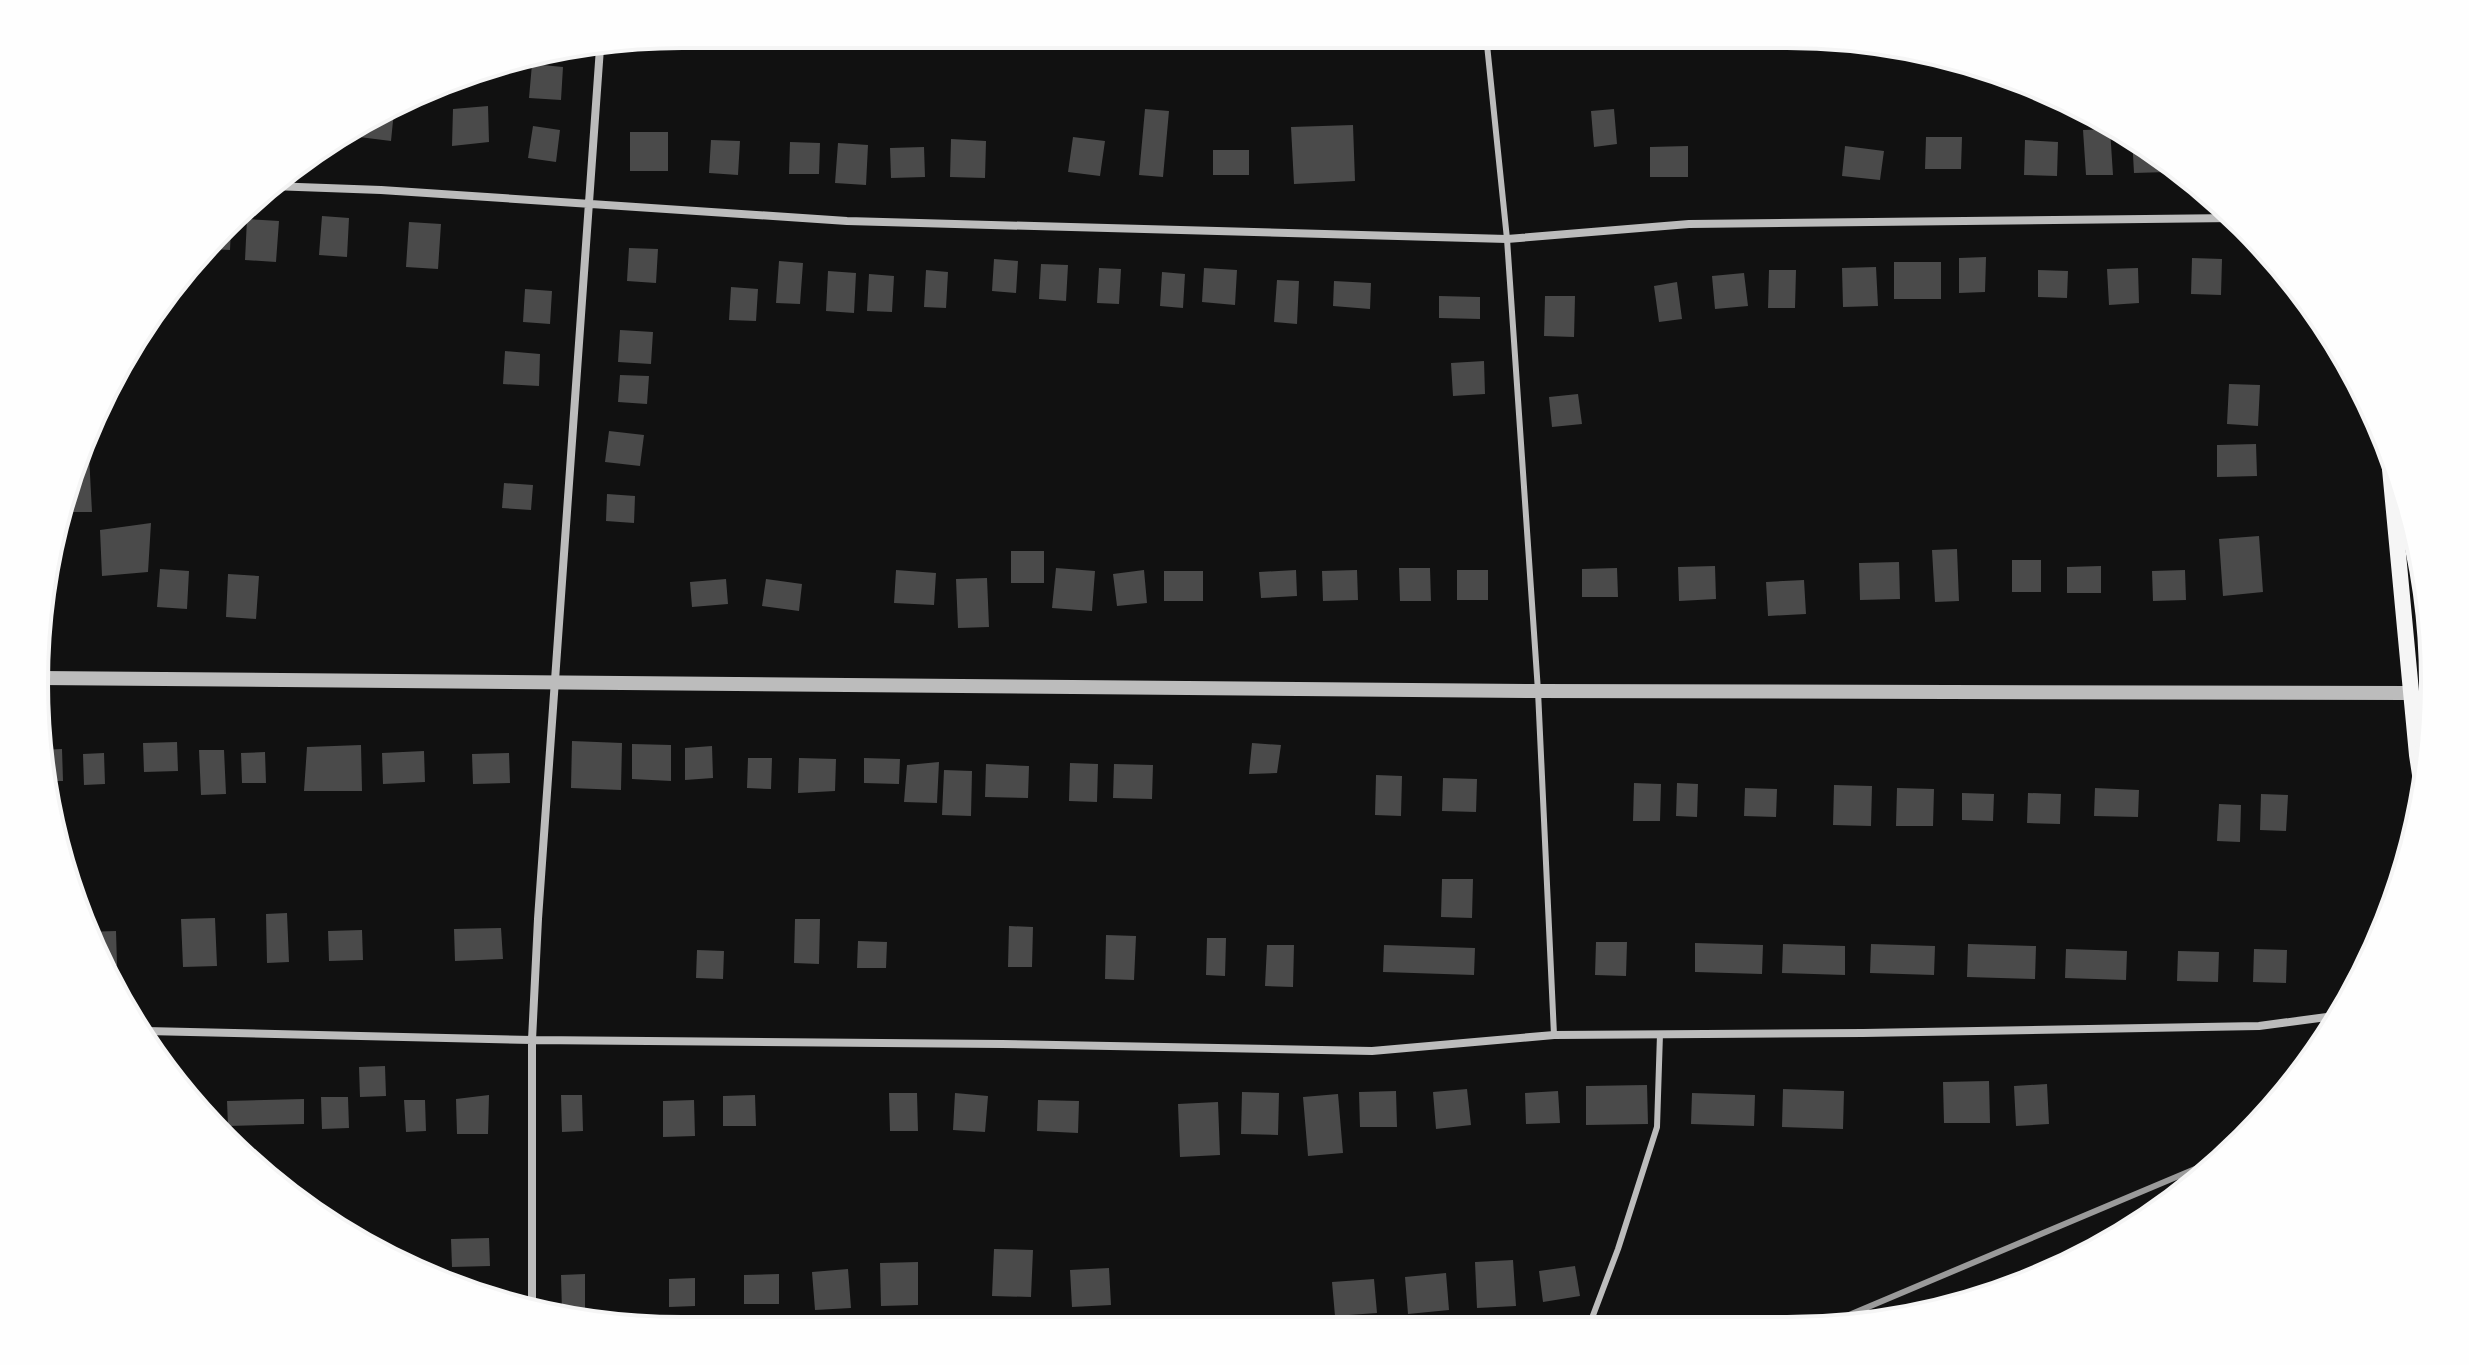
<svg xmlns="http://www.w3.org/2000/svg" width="2469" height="1365" font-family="Overpass,sans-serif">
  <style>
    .building { fill: #4a4a4a }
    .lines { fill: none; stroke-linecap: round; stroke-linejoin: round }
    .service { stroke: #bcbcbc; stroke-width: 6 }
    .minor { stroke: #bcbcbc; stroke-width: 8 }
    .tertiary { stroke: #bcbcbc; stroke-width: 14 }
    .secondary { stroke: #f5f5f5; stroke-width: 16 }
    .rail { stroke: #9a9a9a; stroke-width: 6 }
    .rim { fill: none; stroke: #f5f5f5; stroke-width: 4 }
  </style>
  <rect width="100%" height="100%" fill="#111"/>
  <path class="building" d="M532,64L563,67L561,100L529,98Z
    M488,106L489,142L452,146L453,109Z
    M1145,109L1169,111L1163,177L1139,175Z
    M1614,109L1617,144L1594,147L1591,111Z
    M394,111L391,141L359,137L360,129Z
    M1353,125L1355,181L1294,184L1291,127Z
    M533,126L560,130L556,162L528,158Z
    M2110,129L2113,175H2086L2083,130Z
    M630,132H668V171H630Z
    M2132,136L2166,161L2167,172L2134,173Z
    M1073,137L1105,141L1100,176L1068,172Z
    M1926,137H1962L1961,169H1925Z
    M951,139L986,141L985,178L950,177Z
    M711,140L740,141L738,175L709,173Z
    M2025,140L2058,142L2057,176L2024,175Z
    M790,142L820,143L819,174H789Z
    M838,143L868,145L866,185L835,183Z
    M1688,146V177H1650V147Z
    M1845,146L1884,151L1880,180L1842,176Z
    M924,147L925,177L891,178L890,148Z
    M1213,150H1249V175H1213Z
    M322,216L349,218L347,257L319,255Z
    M247,219L279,221L276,262L245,260Z
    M409,222L441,224L438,269L406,267Z
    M231,229L230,250L212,249Z
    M629,248L658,249L656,283L627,281Z
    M1986,257L1985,292L1959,293V258Z
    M2192,258L2222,259L2221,295L2191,294Z
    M994,259L1018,261L1016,293L992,291Z
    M779,261L803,263L800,304L776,303Z
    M1894,262H1941V299H1894Z
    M1041,264L1068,265L1066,301L1039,299Z
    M1876,267L1878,306L1843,307L1842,268Z
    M1099,268L1121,269L1119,304L1097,303Z
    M1204,268L1237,270L1235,305L1202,302Z
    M2138,268L2139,303L2109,305L2107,269Z
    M926,270L948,272L946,308L924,307Z
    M1769,270H1796L1795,308H1768Z
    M2038,270L2068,271L2067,298L2038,297Z
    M828,271L856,273L854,313L826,311Z
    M1162,272L1185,274L1183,308L1160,306Z
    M1744,273L1748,306L1715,309L1712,276Z
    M869,274L894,276L892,312L867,311Z
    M1277,280L1299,281L1297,324L1274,322Z
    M1334,281L1371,283L1370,309L1333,306Z
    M1677,282L1682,319L1659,322L1654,286Z
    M731,287L758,289L756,321L729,320Z
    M525,289L552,291L550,324L523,322Z
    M1439,296L1480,297V319L1439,318Z
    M1545,296H1575L1574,337L1544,336Z
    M620,330L653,332L651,364L618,362Z
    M505,351L540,354L539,386L503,384Z
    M1484,361L1485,394L1453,396L1451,363Z
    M620,375L649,376L647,404L618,402Z
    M2229,384L2260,385L2258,426L2227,424Z
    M1578,394L1582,424L1552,427L1549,397Z
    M609,431L644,435L640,466L605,462Z
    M2256,444L2257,476L2217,477V445Z
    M83,455H89L92,512H57Z
    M504,483L533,485L531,510L502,508Z
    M607,494L635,496L634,523L606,521Z
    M151,523L148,572L102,576L100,530Z
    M2259,536L2263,592L2223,596L2219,539Z
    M1957,549L1959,601L1935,602L1932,550Z
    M1011,551H1044V583H1011Z
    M2012,560H2041V592H2012Z
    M1899,562L1900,599L1860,600L1859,563Z
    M1715,566L1716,599L1679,601L1678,567Z
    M2101,566V593H2067V567Z
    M1056,568L1095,571L1092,611L1052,608Z
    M1399,568H1430L1431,601H1400Z
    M1617,568L1618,597H1582V569Z
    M160,569L189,571L187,609L157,607Z
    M896,570L936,573L934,605L894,603Z
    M1144,570L1147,603L1117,606L1113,574Z
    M1296,570L1297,596L1261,598L1259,572Z
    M1357,570L1358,600L1323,601L1322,571Z
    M1457,570H1488V600H1457Z
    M2185,570L2186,600L2153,601L2152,571Z
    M1164,571H1203V601H1164Z
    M228,574L259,576L256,619L226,617Z
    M987,578L989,627L958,628L956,579Z
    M726,579L728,604L692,607L690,582Z
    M766,579L802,584L799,611L762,606Z
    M1804,580L1806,614L1768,616L1766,582Z
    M572,741L622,743L621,790L571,788Z
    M177,742L178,771L144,772L143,743Z
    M1252,743L1281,745L1277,773L1249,774Z
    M632,744L671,745V781L632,779Z
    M361,745L362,791H304L307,747Z
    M712,746L713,778L685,780V748Z
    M62,749L63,781H49L41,750Z
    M199,750H224L226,794L201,795Z
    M424,751L425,782L383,784L382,753Z
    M265,752L266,783H242L241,753Z
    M104,753L105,784L84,785L83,754Z
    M509,753L510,783L473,784L472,754Z
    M748,758H772L771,789L747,788Z
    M799,758L836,759L835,791L798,793Z
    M864,758L900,759L899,784L864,783Z
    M939,762L937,803L904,802L907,765Z
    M1070,763L1098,764L1097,802L1069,801Z
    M986,764L1029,766L1028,798L985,797Z
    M1114,764L1153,765L1152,799L1113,798Z
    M944,770L972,771L971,816L942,815Z
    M1376,775L1402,776L1401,816L1375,815Z
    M1443,778L1477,779L1476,812L1442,811Z
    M1634,783L1661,784L1660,821H1633Z
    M1677,783L1698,784L1697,817L1676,816Z
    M1834,785L1872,786L1871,826L1833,825Z
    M1745,788L1777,789L1776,817L1744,816Z
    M1897,788L1934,789L1933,826H1896Z
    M2095,788L2139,790L2138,817L2094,816Z
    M1962,793L1994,794L1993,821L1962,820Z
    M2028,793L2061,794L2060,824L2027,823Z
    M2261,794L2288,795L2286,831L2260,830Z
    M2219,804L2241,805L2240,842L2217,841Z
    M1442,879H1473L1472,918L1441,917Z
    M287,913L289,962L267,963L266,914Z
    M215,918L217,966L183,967L181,919Z
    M795,919H820L819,964L794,963Z
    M1009,926L1033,927L1032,967H1008Z
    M501,928L503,959L455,961L454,929Z
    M362,930L363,960L329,961L328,931Z
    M116,931L117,965H105L84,932Z
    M1106,935L1136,936L1134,980L1105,979Z
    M1207,938H1226L1225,976L1206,975Z
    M858,941L887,942L886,968H857Z
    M1596,942H1627L1626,976L1595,975Z
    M1695,943L1763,945L1762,974L1695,972Z
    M1783,944L1845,946V975L1782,973Z
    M1871,944L1935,946L1934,975L1870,973Z
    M1968,944L2036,946L2035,979L1967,977Z
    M1267,945H1294L1293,987L1265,986Z
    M1384,945L1475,948L1474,975L1383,972Z
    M2066,949L2127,951L2126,980L2065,978Z
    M2254,949L2287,950L2286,983L2253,982Z
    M697,950L724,951L723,979L696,978Z
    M2178,951L2219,952L2218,982L2177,981Z
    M385,1066L386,1096L360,1097L359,1067Z
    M1989,1081L1990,1123H1944L1943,1082Z
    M2047,1084L2049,1124L2016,1126L2014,1086Z
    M1647,1085L1648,1124L1586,1125V1086Z
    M1467,1089L1471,1125L1436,1129L1433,1092Z
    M1783,1089L1844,1091L1843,1129L1782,1127Z
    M1396,1091L1397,1127H1360L1359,1092Z
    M1558,1091L1560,1123L1526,1124L1525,1093Z
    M1242,1092L1279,1093L1278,1135L1241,1134Z
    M889,1093H917L918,1131H890Z
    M955,1093L988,1096L985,1132L953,1130Z
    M1692,1093L1755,1095L1754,1126L1691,1124Z
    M1338,1094L1343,1153L1308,1156L1303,1097Z
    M489,1095L488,1134H457L456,1099Z
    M561,1095H582L583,1131L562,1132Z
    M755,1095L756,1126H723V1096Z
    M321,1097H348L349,1128L322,1129Z
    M304,1099V1124L228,1126L227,1101Z
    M404,1100H425L426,1131L406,1132Z
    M694,1100L695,1136L663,1137V1101Z
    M1038,1100L1079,1101L1078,1133L1037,1131Z
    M1218,1102L1220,1155L1180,1157L1178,1104Z
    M489,1238L490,1266L452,1267L451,1239Z
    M994,1249L1033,1250L1031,1297L992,1296Z
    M1513,1260L1516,1306L1477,1308L1475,1262Z
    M918,1262V1305L881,1306L880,1263Z
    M1575,1266L1580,1296L1543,1302L1539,1271Z
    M1109,1268L1111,1305L1072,1307L1070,1270Z
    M848,1269L851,1308L815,1310L812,1272Z
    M1446,1273L1449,1310L1408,1314L1405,1277Z
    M585,1274V1312H562L561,1275Z
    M779,1274V1304H744V1275Z
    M695,1278V1306L669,1307V1279Z
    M1374,1279L1377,1313L1335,1316L1332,1282Z"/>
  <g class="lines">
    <path class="service" d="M1486,35L1507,239L1538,691L1554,1035
      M2397,508H2410
      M1589,1326L1618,1249L1657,1127L1660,1034"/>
    <path class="minor" d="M271,186L381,190L847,221L1507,239L1689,224L2235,218
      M146,1031L532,1040L1002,1044L1372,1051L1554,1035L1863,1033L2259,1026L2342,1015
      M532,1308V1040L538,919L600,48"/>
    <path class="tertiary" d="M40,678L1538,691L2411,693"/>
    <path class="secondary" d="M2388,448L2417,755L2423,794"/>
    <path class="rail" d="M1823,1326L2226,1156"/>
  </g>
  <path d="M0 0H2469V1365H0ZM682 48H1787A634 634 0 0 1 2421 682V683A634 634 0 0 1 1787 1317H682A634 634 0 0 1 48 683V682A634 634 0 0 1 682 48Z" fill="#fefefe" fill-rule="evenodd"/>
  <path class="rim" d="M682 48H1787A634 634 0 0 1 2421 682V683A634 634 0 0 1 1787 1317H682A634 634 0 0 1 48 683V682A634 634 0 0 1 682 48Z"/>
</svg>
